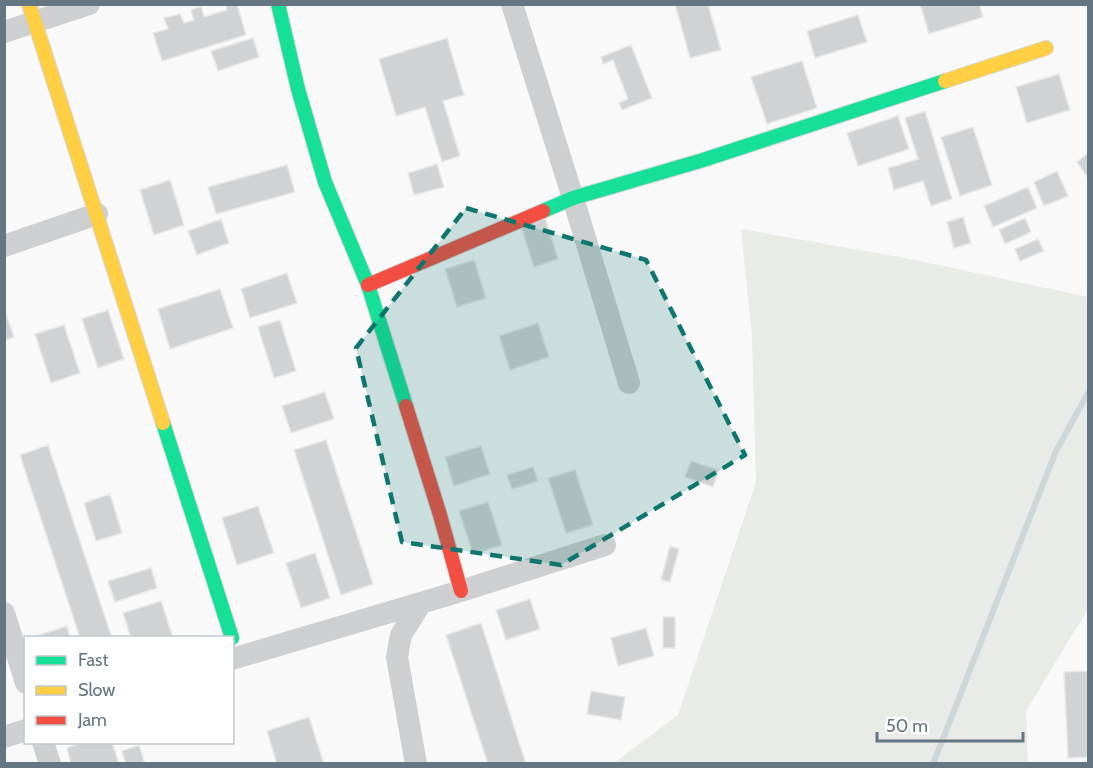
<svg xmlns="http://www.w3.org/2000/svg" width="1093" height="768" font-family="Cabin,sans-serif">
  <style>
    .green { fill: #e8ebe6 }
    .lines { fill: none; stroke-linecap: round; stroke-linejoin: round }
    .stream { stroke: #ced6d9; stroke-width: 6 }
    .building { fill: #d0d2d3; stroke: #e8e8e8; stroke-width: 1.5 }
    .fast-casing { stroke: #d5d6d7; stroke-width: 16 }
    .slow-casing { stroke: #d5d6d7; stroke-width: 16 }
    .jam-casing { stroke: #d5d6d7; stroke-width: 16 }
    .street { stroke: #cecfd0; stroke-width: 22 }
    .fast { stroke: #16e098; stroke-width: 14 }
    .slow { stroke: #ffcf43; stroke-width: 14 }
    .jam { stroke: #f24e42; stroke-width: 14 }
    .marked { fill: #0f766e; fill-opacity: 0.2; stroke: #0f766e; stroke-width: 4.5; stroke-dasharray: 12 8; stroke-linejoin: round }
  </style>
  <rect width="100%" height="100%" fill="#f9f9f9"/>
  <path class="green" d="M741,229L905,258L1088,297V609L1026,711L1028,763H614L678,715L756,482L752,336Z"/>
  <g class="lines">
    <path class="stream" d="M933,764L1056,451L1088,393"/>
  </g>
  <path class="building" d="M226,4H237L246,35L162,61L153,33L168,29L164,18L180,14L184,23L194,20L191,10L201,6L204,17L227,10Z
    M675,4H708L721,50L690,58Z
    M920,4H979L983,17L929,34Z
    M858,15L867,42L815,58L807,31Z
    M253,38L259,57L218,71L211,51Z
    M447,38L464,95L443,101L460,156L442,162L425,107L396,116L379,59Z
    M631,45L652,98L622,110L619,103L628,99L613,60L603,64L601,57Z
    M802,61L817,108L767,124L751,77Z
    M1059,74L1070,110L1027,123L1016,87Z
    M925,111L952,199L931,206L923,181L894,190L888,168L918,159L905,118Z
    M898,116L909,149L858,166L847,133Z
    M973,127L992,185L960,196L941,137Z
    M1088,153V178L1077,162Z
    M437,164L444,187L414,195L408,173Z
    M287,165L295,192L216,214L208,187Z
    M1057,171L1068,196L1044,206L1034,182Z
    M170,180L184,225L154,235L140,190Z
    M1028,187L1037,208L993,227L984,206Z
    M963,217L971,243L954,248L947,222Z
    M545,218L558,259L534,267L521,226Z
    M1025,218L1031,232L1005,244L999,230Z
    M221,219L229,243L197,255L188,231Z
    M1038,239L1044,251L1020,261L1015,249Z
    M474,260L486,298L457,307L445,269Z
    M287,273L297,303L250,318L241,289Z
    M220,289L233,328L170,349L158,309Z
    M4,309L14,337L4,340Z
    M108,310L124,359L98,368L82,319Z
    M280,320L296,371L274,378L258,327Z
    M538,323L549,357L510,370L499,336Z
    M64,325L80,373L51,383L35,334Z
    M325,392L334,419L291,433L282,406Z
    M326,440L373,584L341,595L294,450Z
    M48,445L112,638H80L20,455Z
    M481,446L490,474L454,486L445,457Z
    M691,461L719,470L713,487L685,477Z
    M533,467L538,481L512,489L507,475Z
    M575,470L593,525L566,533L548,478Z
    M110,494L122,533L96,541L84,503Z
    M488,502L502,545L473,554L459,511Z
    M258,506L274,553L237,565L222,518Z
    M670,546L679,549L670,582L661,580Z
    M315,553L330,598L301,608L286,563Z
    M151,568L157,588L115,602L108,581Z
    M530,599L540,629L506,640L496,610Z
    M161,601L173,638H131L123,613Z
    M663,617H675V648H663Z
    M481,623L526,764H488L446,635Z
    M67,626L70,638H30Z
    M646,628L654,656L618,666L611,638Z
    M1088,671V757L1068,758L1064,672Z
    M591,691L625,697L621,720L587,714Z
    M309,717L324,764H277L267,731Z
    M84,742H112L119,764H71L67,748Z
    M139,745L145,764H126L122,751Z"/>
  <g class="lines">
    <g class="fast-casing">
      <path id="fast" d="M278,4L298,89L325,182L368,285L406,406
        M543,211L573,198L700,161L945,81
        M163,423L232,638"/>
    </g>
    <g class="slow-casing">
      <path id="slow" d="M29,4L163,423
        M945,81L1046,48"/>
    </g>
    <g class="jam-casing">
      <path id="jam" d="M368,285L543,211
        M406,406L440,515L461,591"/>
    </g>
    <path class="street" d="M512,4L573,198L629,383
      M4,32L89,4
      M4,246L97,214
      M4,613L26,683
      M232,659L461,591L605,545
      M4,737L26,730
      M43,742L50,764
      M416,764L397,657L401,635L421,603"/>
    <use href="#fast" class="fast"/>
    <use href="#slow" class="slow"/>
    <use href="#jam" class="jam"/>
  </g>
  <path class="marked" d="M466,208L646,260L745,455L561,565L402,542L356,348Z"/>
  <rect width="1093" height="768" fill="none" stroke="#657683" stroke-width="12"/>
  <rect x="24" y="636" width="210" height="108" fill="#ffffff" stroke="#c1c8cd" stroke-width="1.5"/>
  <rect x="36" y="656" width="30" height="9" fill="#16e098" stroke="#c1c8cd" stroke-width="1.5"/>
  <text x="78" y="666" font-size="18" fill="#657683">Fast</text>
  <rect x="36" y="686" width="30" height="9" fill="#ffcf43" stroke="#c1c8cd" stroke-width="1.5"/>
  <text x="78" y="696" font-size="18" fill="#657683">Slow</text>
  <rect x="36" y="716" width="30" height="9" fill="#f24e42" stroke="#c1c8cd" stroke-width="1.5"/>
  <text x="78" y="726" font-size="18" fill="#657683">Jam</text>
  <path d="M877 732v9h146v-9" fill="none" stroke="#657683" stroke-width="3"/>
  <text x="886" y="732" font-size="18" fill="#657683" stroke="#ffffff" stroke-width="4.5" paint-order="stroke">50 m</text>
</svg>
